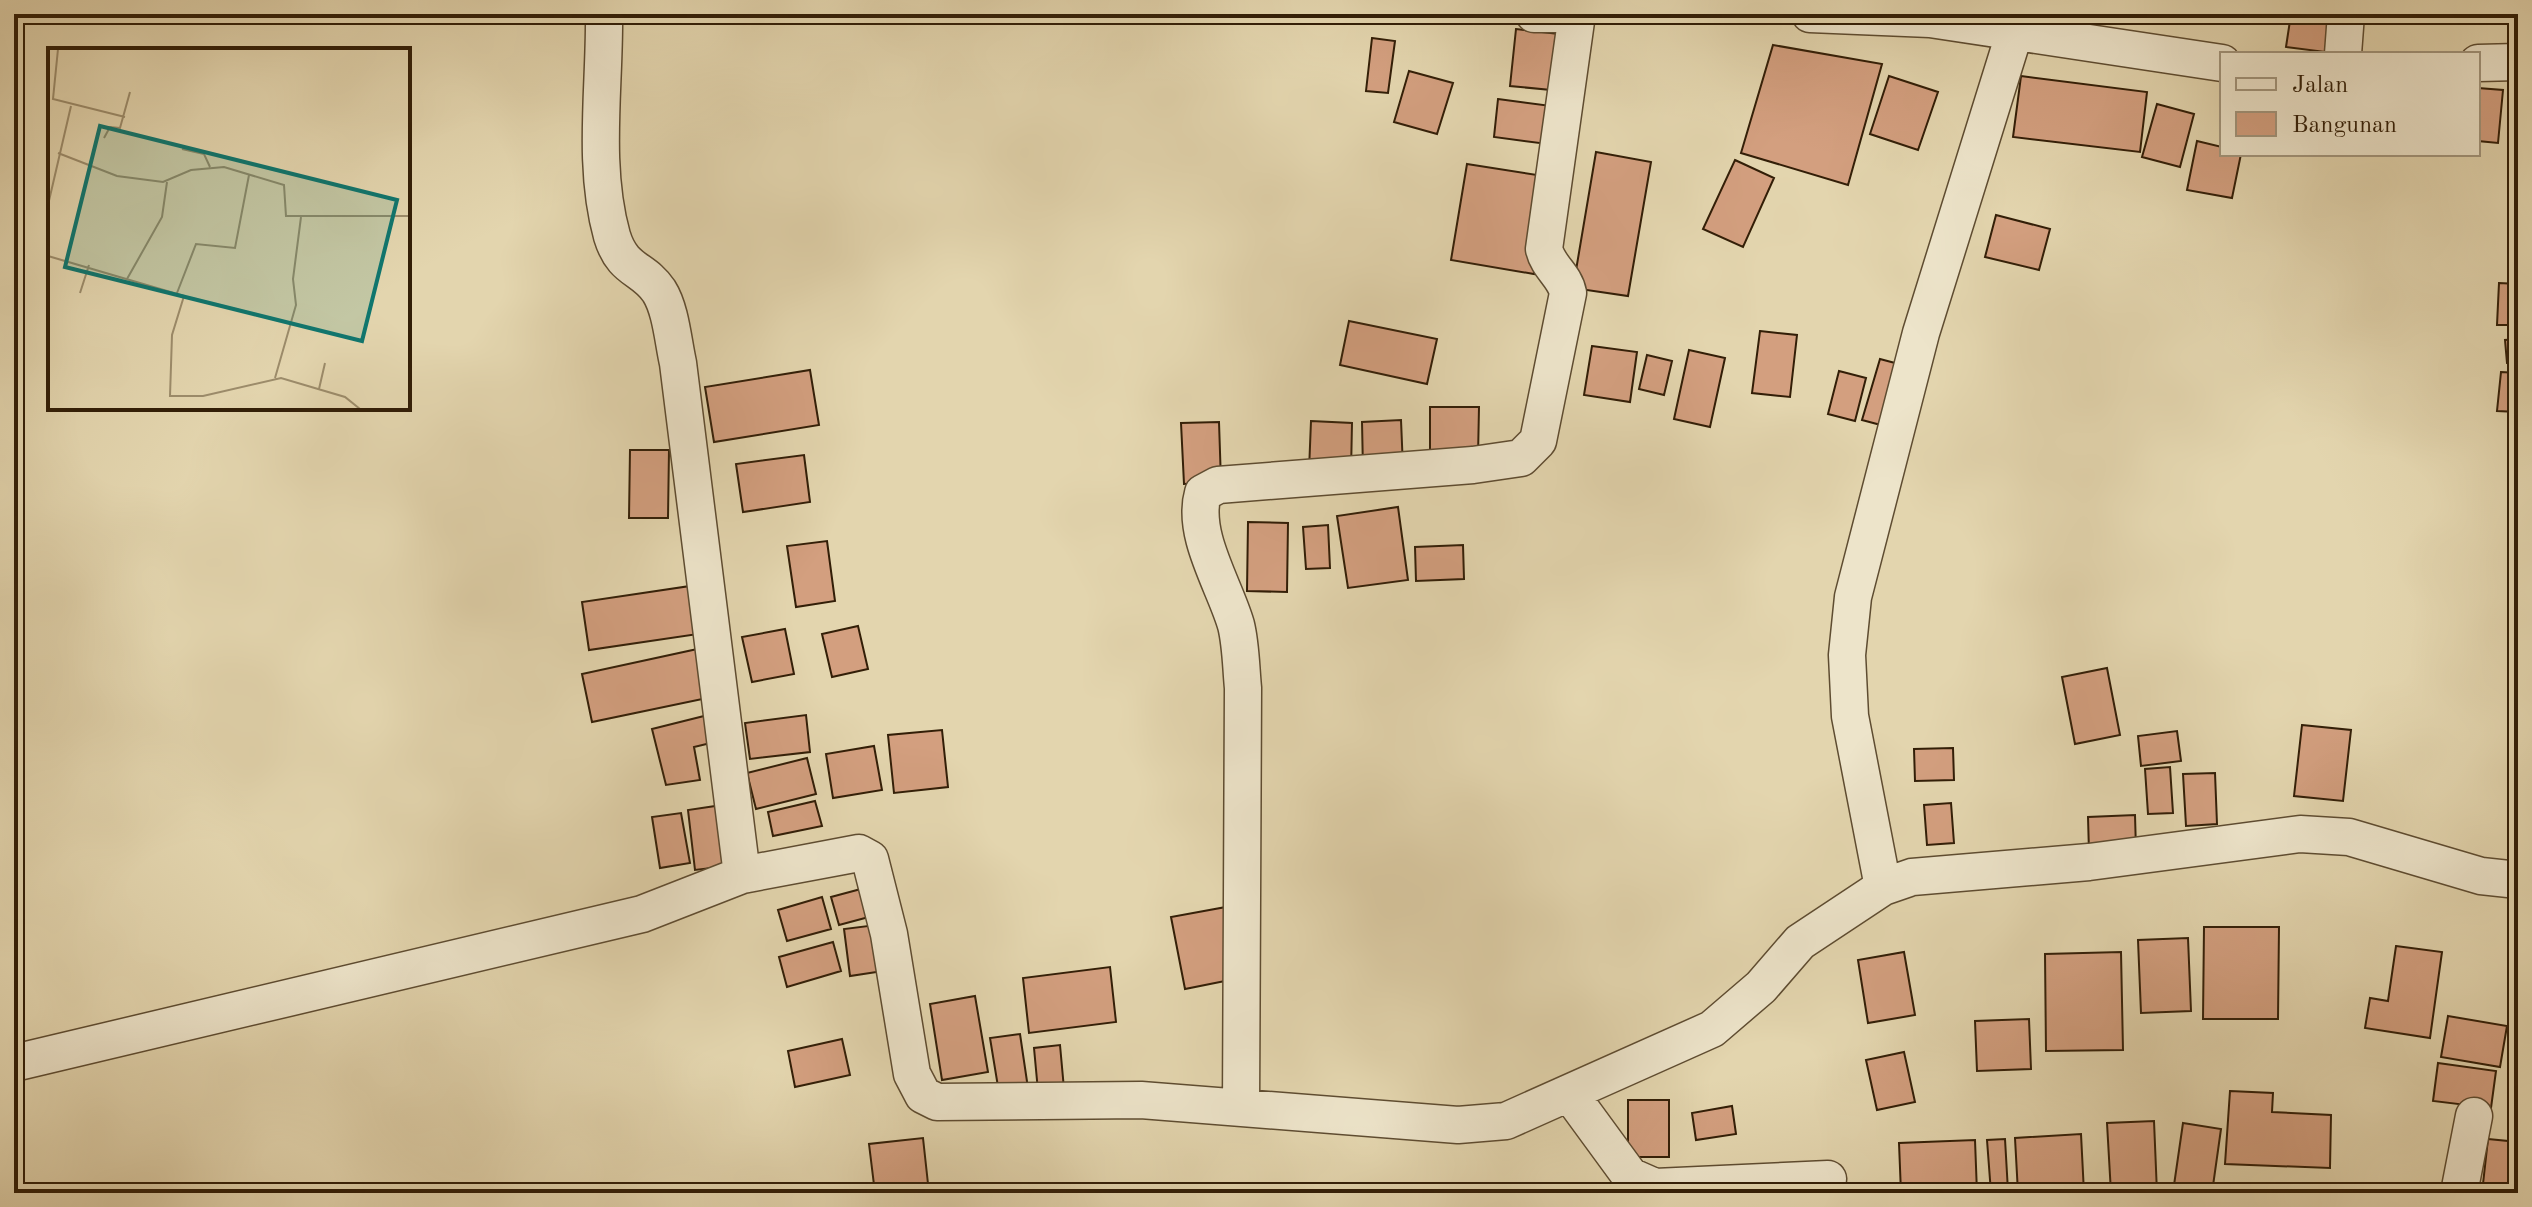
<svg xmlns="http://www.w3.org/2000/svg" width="2532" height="1207" font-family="'Old Standard TT',serif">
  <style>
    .building { fill: #d39f7f; stroke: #321e07; stroke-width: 2 }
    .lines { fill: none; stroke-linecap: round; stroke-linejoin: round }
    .minor-casing { stroke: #5e4c31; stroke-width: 39 }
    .minor { stroke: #ede4ca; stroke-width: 36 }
    .inset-road { fill: none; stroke: #9c8c6b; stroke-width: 2 }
    .view { fill: #0f766e; fill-opacity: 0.15; stroke: #0f766e; stroke-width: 4 }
    .inset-edge { fill: none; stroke: #321e07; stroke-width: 4 }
  </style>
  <rect width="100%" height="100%" fill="#e3d5ae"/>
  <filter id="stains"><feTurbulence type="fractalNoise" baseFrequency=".0025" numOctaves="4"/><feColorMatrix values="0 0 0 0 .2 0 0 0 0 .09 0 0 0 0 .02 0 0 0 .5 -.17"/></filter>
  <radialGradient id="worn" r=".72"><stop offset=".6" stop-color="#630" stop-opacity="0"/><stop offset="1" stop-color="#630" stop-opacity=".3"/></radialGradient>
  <path class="building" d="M1394,14H1451L1450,21Z
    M2291,14H2330L2325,52L2286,47Z
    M1516,29L1568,35L1561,91L1510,86Z
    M1372,38L1395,41L1388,93L1366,91Z
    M1773,45L1882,64L1848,185L1741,153Z
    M1409,71L1453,83L1437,134L1394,122Z
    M1889,76L1938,92L1918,150L1870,134Z
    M2021,76L2147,92L2140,152L2013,137Z
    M2478,88L2503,90L2498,143L2478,141Z
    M1498,99L1559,107L1555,145L1494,137Z
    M2157,104L2194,114L2180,167L2142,157Z
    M2197,141L2222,147V154H2241L2232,198L2187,190Z
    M1596,152L1651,162L1628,296L1573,288Z
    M1735,160L1774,178L1743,247L1703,229Z
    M1467,164L1550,177L1534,274L1451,260Z
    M1996,215L2050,229L2039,270L1985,257Z
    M2499,283L2518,284V325H2497Z
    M1349,321L1437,339L1427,384L1340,365Z
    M1760,331L1797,335L1790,397L1752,393Z
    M2518,339V362L2507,363L2505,340Z
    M1592,346L1637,352L1630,402L1584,395Z
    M1689,350L1725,358L1710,427L1674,419Z
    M1647,355L1672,361L1664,395L1639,389Z
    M1880,359L1910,367L1892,428L1862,420Z
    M810,370L819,425L714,442L705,387Z
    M1839,371L1866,378L1855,421L1828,414Z
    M2501,372L2518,373V412L2497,411Z
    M1430,407H1479L1478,457L1430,456Z
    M1401,420L1403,468L1363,470L1362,422Z
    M1311,421L1352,423L1351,472L1309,471Z
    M1219,422L1221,482L1184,484L1181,423Z
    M630,450H669L668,518H629Z
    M804,455L810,502L743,512L736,464Z
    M1398,507L1408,580L1348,588L1337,516Z
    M1248,522L1288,523L1287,592L1247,591Z
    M1328,525L1330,568L1306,569L1303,527Z
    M827,541L835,601L796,607L787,546Z
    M1463,545L1464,579L1416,581L1415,547Z
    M697,585L705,633L589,650L582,602Z
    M858,626L868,669L832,677L822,634Z
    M785,629L794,674L752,682L742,637Z
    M702,648L712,697L592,722L582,674Z
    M2107,668L2120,735L2075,744L2062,677Z
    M712,714L719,741L694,747L700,780L666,785L652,729Z
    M806,715L810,752L750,759L745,723Z
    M2302,725L2351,730L2343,801L2294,796Z
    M942,730L948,787L894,793L888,735Z
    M2177,731L2181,761L2141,766L2138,736Z
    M874,746L882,790L833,798L826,754Z
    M1953,748L1954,780L1915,781L1914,749Z
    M807,758L816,794L756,809L747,773Z
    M2170,767L2173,813L2148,814L2145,769Z
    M2215,773L2217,824L2186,826L2183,774Z
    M815,801L822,826L773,836L768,812Z
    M1951,803L1954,843L1927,845L1924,805Z
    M729,804L736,865L695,870L688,810Z
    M681,813L690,863L660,868L652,817Z
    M2135,815L2136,850L2089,852L2088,817Z
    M872,886L880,914L839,925L831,897Z
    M822,897L831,929L787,941L778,910Z
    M1226,907L1240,978L1185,989L1171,917Z
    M884,924L890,970L850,976L844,929Z
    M2204,927H2279L2278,1019H2203Z
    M2188,938L2191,1011L2141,1013L2138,940Z
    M833,942L841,971L787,987L779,957Z
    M2396,946L2442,952L2430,1038L2365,1028L2370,998L2388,1001Z
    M1904,952L1915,1015L1868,1023L1858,960Z
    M2121,952L2123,1050L2046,1051L2045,954Z
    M1110,967L1116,1022L1029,1033L1023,978Z
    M975,996L988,1072L942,1080L930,1004Z
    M2448,1016L2507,1026L2500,1067L2441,1057Z
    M2029,1019L2031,1069L1977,1071L1975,1021Z
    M1020,1034L1029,1095L1000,1099L990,1038Z
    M842,1039L850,1075L795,1087L788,1051Z
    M1060,1045L1064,1089L1038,1091L1034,1048Z
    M1904,1052L1915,1102L1877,1110L1866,1060Z
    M2438,1063L2496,1071L2491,1108L2433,1101Z
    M2230,1091L2273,1093L2272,1112L2331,1115L2330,1168L2225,1164Z
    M1628,1100H1669V1157H1628Z
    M1732,1106L1736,1134L1696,1140L1692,1113Z
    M2154,1121L2157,1193H2111L2107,1123Z
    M2183,1123L2221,1129L2212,1193L2173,1192Z
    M2081,1134L2084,1193H2018L2015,1138Z
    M923,1138L929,1193H875L869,1144Z
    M2005,1139L2008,1191L1991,1193L1987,1140Z
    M2488,1139L2518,1142V1193H2482Z
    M1975,1140L1977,1193H1901L1899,1143Z
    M2217,1184L2282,1188V1193H2216Z"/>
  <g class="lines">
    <g class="minor-casing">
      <path id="minor" d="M604,14C605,86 592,165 612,236C623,272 643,267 659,291C671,310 673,341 678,363L742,875
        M1534,14H1556
        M1810,14L1930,19L2222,63
        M2343,54L2346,14
        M2478,63L2518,62
        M1883,887L1850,716L1847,655L1853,597L1921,333L2015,31
        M14,1063L642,914L742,875L859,853L870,859L889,934L912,1074L923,1095L937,1102L1141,1100L1458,1125L1506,1121L1712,1029L1761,987L1800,942L1883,887L1912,877L2089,862L2300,834L2349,837L2481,876L2518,880
        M1570,1094L1630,1176L1655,1187L1828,1179
        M1241,1108L1243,688C1241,668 1241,645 1236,625C1225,586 1191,535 1203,493L1218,485L1473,465L1521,458L1538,441L1568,293C1565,276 1548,267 1544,249L1577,14
        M2459,1193L2474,1116"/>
    </g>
    <use href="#minor" class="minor"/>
  </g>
  <g transform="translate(48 48)">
    <rect width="362" height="362" fill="#e3d5ae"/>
    <path class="inset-road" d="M10,1L5,51L77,69M56,90L62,79L72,80L82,44M134,101L156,106L162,119M10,105L69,128L115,134L143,122L176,119L236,137L238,168H362M0,157L23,58M0,208L136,248L124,287L122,348H155L233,330L297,349L312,361M79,231L114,169L119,134M32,245L41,217M129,245L148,196L187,200L201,127M227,330L248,257L245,231L253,169M271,341L277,315"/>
    <path class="view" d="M52,78L349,152L314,293L17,219Z"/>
    <rect width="362" height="362" class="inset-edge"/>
  </g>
  <rect width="2532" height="1207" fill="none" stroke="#e3d5ae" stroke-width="48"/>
  <rect x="16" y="16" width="2500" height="1175" fill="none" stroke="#321e07" stroke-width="4"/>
  <rect x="24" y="24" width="2484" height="1159" fill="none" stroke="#321e07" stroke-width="2"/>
  <rect x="2220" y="52" width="260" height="104" fill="#ede4ca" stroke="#a2957c" stroke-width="2"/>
  <rect x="2236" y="78" width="40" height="12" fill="#ede4ca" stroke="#a2957c" stroke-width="2"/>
  <text x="2292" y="92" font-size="24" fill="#321e07">Jalan</text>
  <rect x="2236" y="112" width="40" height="24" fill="#d39f7f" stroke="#a2957c" stroke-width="2"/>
  <text x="2292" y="132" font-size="24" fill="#321e07">Bangunan</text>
  <rect width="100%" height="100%" filter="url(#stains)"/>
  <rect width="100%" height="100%" fill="url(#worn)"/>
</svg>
